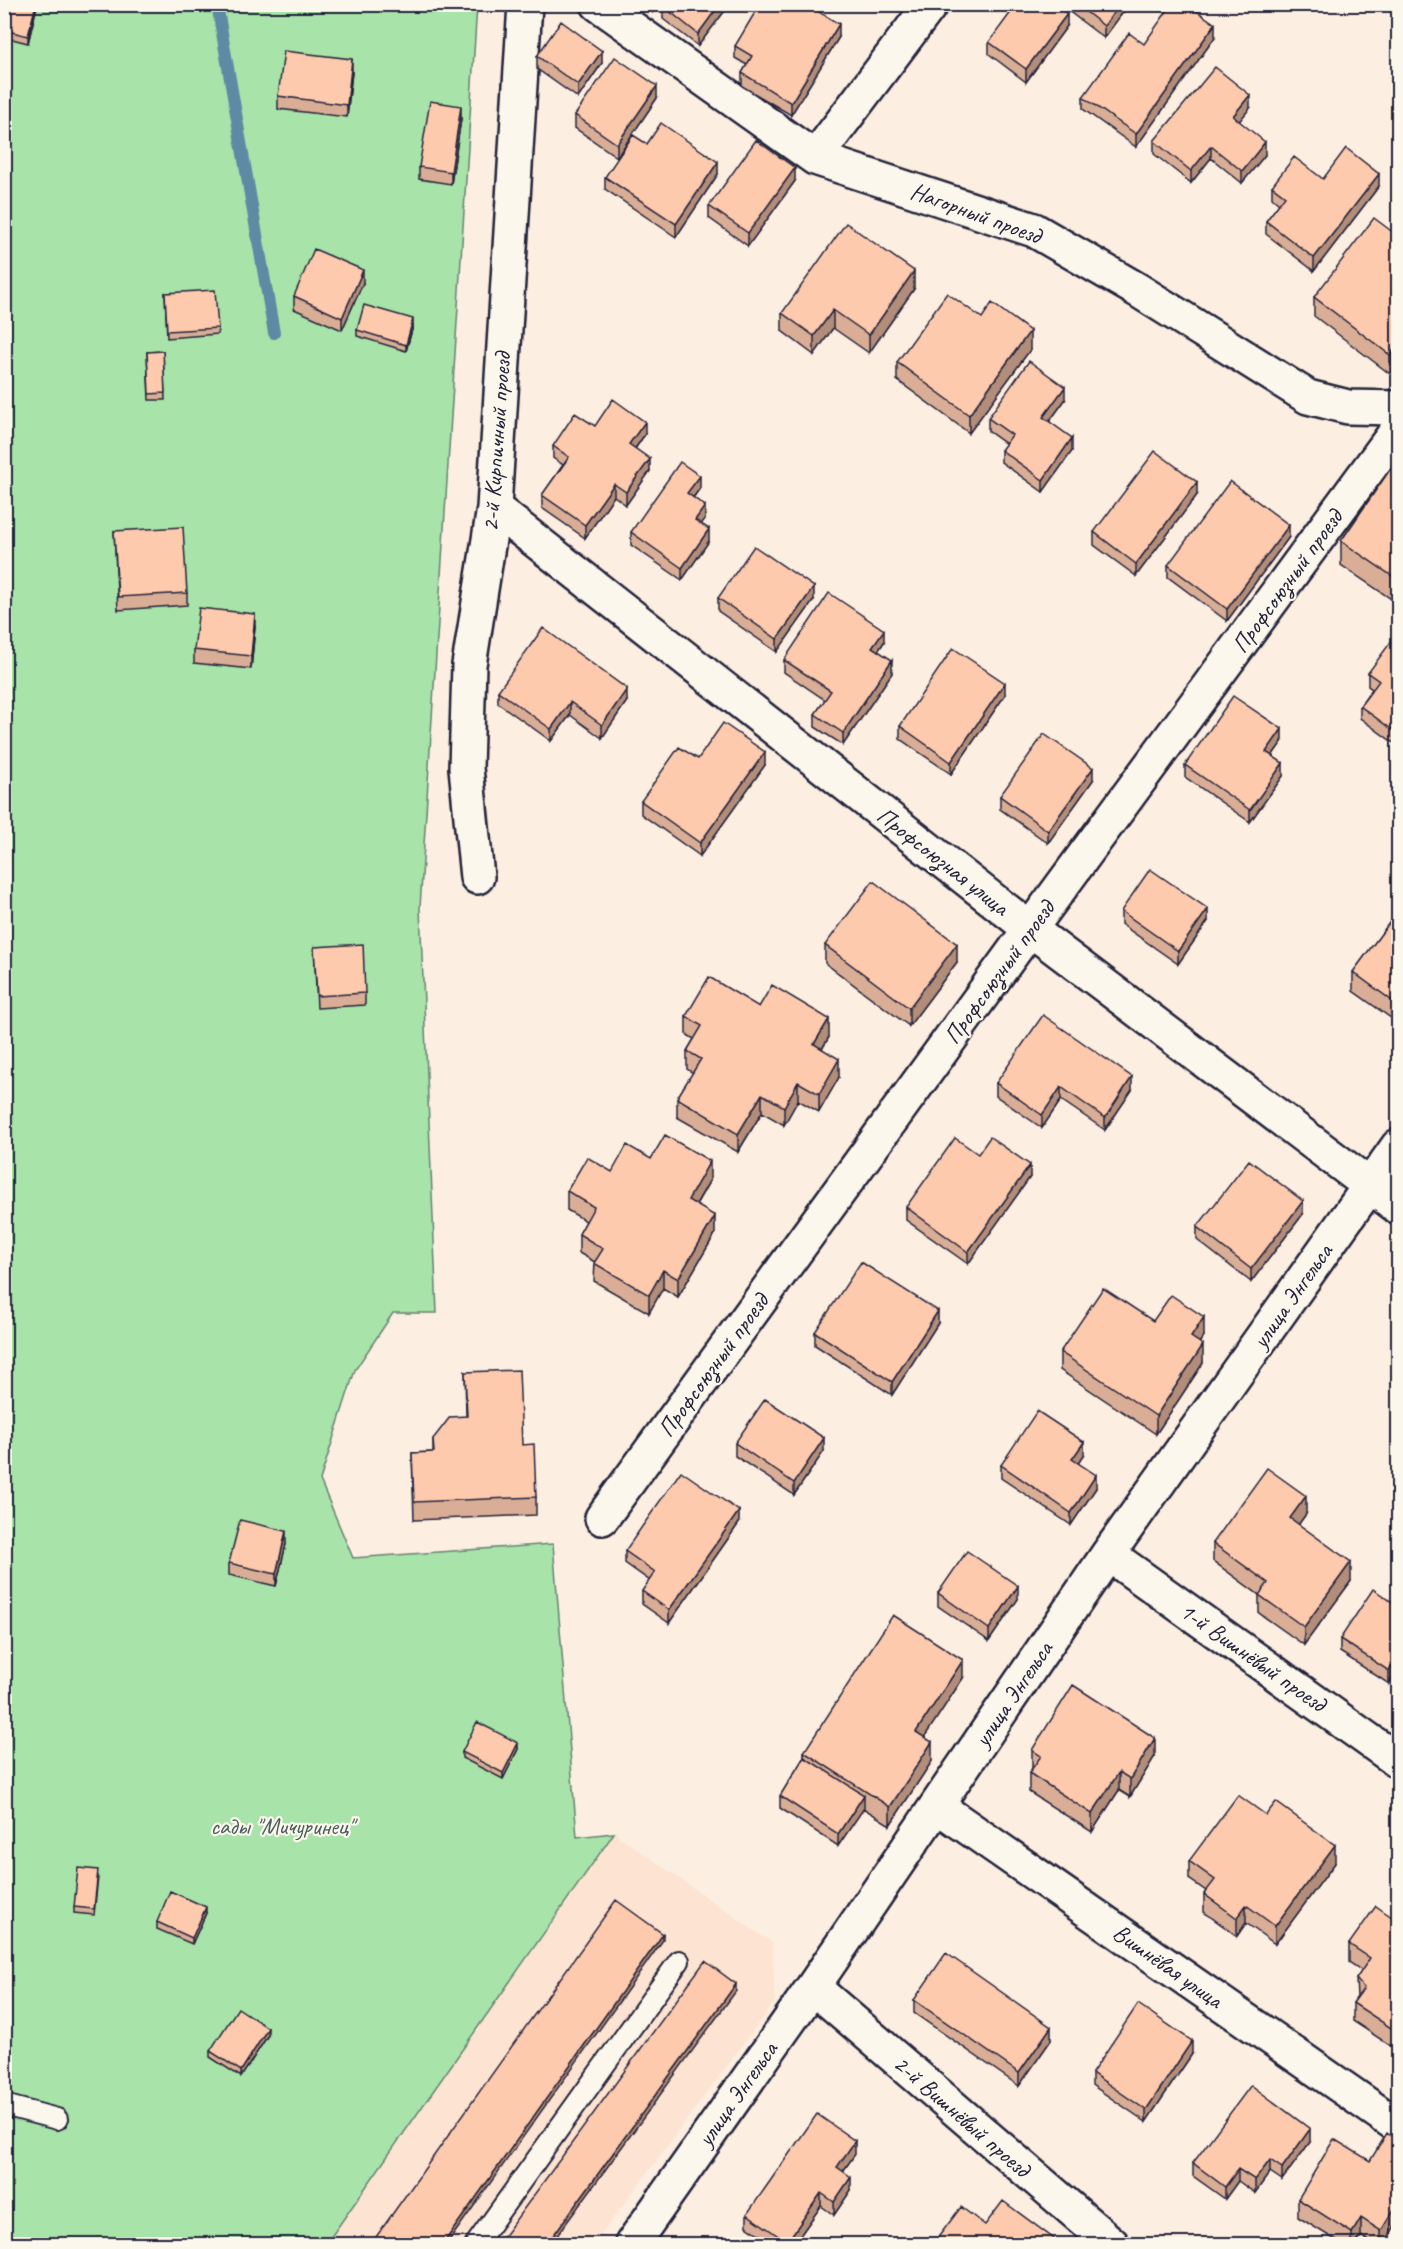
<svg xmlns="http://www.w3.org/2000/svg" width="1403" height="2249" font-family="Caveat,sans-serif">
  <style>
    .built { fill: #fde3d1 }
    .green { fill: #a8e3a9; stroke: #658272; stroke-width: 1.5 }
    .lines { fill: none; stroke-linecap: round; stroke-linejoin: round }
    .stream { stroke: #5f8aa4; stroke-width: 12 }
    .lane-casing { stroke: #22223b; stroke-width: 24 }
    .street-casing { stroke: #22223b; stroke-width: 38 }
    .lane { stroke: #fbf7ec; stroke-width: 20 }
    .street { stroke: #fbf7ec; stroke-width: 33 }
    .wall { fill: #daae96; stroke: #22223b; stroke-width: 1.5 }
    .shaded-wall { fill: #b28d7a; stroke: #22223b; stroke-width: 1.5 }
    .building { fill: #fecaae; stroke: #22223b; stroke-width: 1.5 }
    .labels { text-anchor: middle; dominant-baseline: central; stroke-width: 4.5; stroke-linejoin: round; paint-order: stroke }
    .street-label { font-size: 24px; fill: #22223b; stroke: #fbf7ec }
    .park-label { font-size: 24px; fill: #4a5c5c; stroke: #fbf7ec }
  </style>
  <rect width="100%" height="100%" fill="#fceee0"/>
  <filter id="ink" filterUnits="userSpaceOnUse"><feTurbulence type="fractalNoise" baseFrequency=".0167" numOctaves="2"/><feDisplacementMap in="SourceGraphic" scale="12" xChannelSelector="R" yChannelSelector="G"/><feConvolveMatrix kernelMatrix="1 2 1 2 8 2 1 2 1" color-interpolation-filters="sRGB"/></filter>
  <g filter="url(#ink)">
    <path class="built" d="M614,1833L772,1943L775,2001L594,2244H326Z"/>
    <path class="green" d="M5,5H477L420,908L437,1313H393L355,1370L320,1480L353,1558L553,1544L577,1837L614,1833L326,2244H5Z"/>
    <g class="lines">
      <path class="stream" d="M217,4L274,333"/>
      <g class="lane-casing">
        <path id="lane" d="M4,2105L57,2119
          M476,2244L679,1961"/>
      </g>
      <g class="street-casing">
        <path id="street" d="M598,4L815,158L1034,230L1136,289L1308,397L1348,407L1398,408
          M815,158L931,4
          M494,508L1030,929L1398,1207
          M477,877L466,768L469,665L494,508L525,4
          M602,1518L1030,929L1398,429
          M1108,1554L1398,1761
          M937,1806L1398,2126
          M813,1987L1112,2244
          M632,2244L813,1987L1108,1554L1398,1146"/>
      </g>
      <use href="#lane" class="lane"/>
      <use href="#street" class="street"/>
    </g>
    <path class="wall" d="M4,4H37L28,43L4,37Z
      M643,4H659L653,12Z
      M730,4L698,46L663,19V6Z
      M1059,4H1129L1104,38Z
      M1067,26L1026,82L989,54V42Z
      M839,37L791,115L742,86V73L747,65L735,58V46Z
      M1215,37L1136,147L1083,109V97L1144,44Z
      M537,56L602,63L578,98L537,69Z
      M352,72L347,117L278,109V96Z
      M657,98L617,157L575,128V115Z
      M1250,108L1239,121L1265,155L1242,183L1211,158L1191,183L1154,154V141Z
      M461,119L451,184L419,179V167Z
      M647,144L718,174L676,237L605,189V177Z
      M1323,179L1379,186L1314,271L1266,234V221L1279,204L1272,198V186Z
      M795,181L748,246L709,218V206Z
      M4,189H10L9,228H4Z
      M1398,236V362L1390,374L1314,316V297Z
      M363,283L342,330L294,309V296Z
      M914,289L869,353L833,328L814,355L782,331V313Z
      M165,293L218,328V334L167,338Z
      M982,318L1030,350L969,433L897,380V362Z
      M413,326L406,351L357,336V330Z
      M163,351L165,400H149L147,352Z
      M1065,400L1049,422L1072,451L1043,492L1001,462V450L1006,444L988,431V418Z
      M595,426L645,434L635,449L650,471L626,505L614,496L585,538L542,508V495L563,465L553,458V446Z
      M1398,458V626L1397,625V603L1341,565V541Z
      M700,488L693,498L705,519L701,524L709,541L682,580L631,545V532Z
      M1197,495L1136,576L1094,545V532Z
      M114,531L187,593V605L118,610Z
      M1289,537L1227,621L1168,577V565Z
      M718,598L814,600L777,652L718,611Z
      M255,627L251,669L194,663V650Z
      M884,642L878,651L892,673L843,745L815,727V714L825,700L784,672V660Z
      M1398,643V746L1360,718V706L1372,689L1368,686V673Z
      M498,691L627,701L602,738L570,715L551,741L498,703Z
      M1005,695L951,774L900,739V726Z
      M1282,742L1272,756L1283,776L1250,822L1185,777V765Z
      M698,759L765,765L700,856L641,814V801Z
      M1093,780L1048,843L1000,809V796Z
      M1121,911L1208,921L1178,964L1121,924Z
      M1398,911V1023L1353,991V972Z
      M825,945L957,962L909,1026L825,963Z
      M314,947L365,993V1005L317,1008Z
      M759,1007L829,1037L822,1049L839,1077L819,1112L798,1100L784,1125L762,1112L738,1152L677,1117V1098L693,1073L687,1069V1051L694,1039L686,1034V1016Z
      M996,1083L1132,1090L1105,1130L1061,1100L1042,1128L996,1096Z
      M978,1154L1030,1177L968,1264L906,1220V1207Z
      M651,1159L710,1180L696,1205L715,1234L678,1297L663,1288L649,1313L594,1281L595,1262L579,1253V1234L586,1221L567,1210V1191L612,1172Z
      M1303,1214L1251,1282L1197,1240V1227Z
      M1153,1321L1204,1336L1200,1342L1203,1363L1156,1434L1060,1370V1352Z
      M938,1323L892,1395L815,1345V1332Z
      M465,1372L522,1445L536,1497V1515L414,1520L412,1453L433,1452V1439L466,1416Z
      M735,1443L824,1451L794,1495L735,1456Z
      M1084,1455L1078,1463L1096,1488L1071,1525L1001,1478V1465Z
      M1306,1514L1298,1525L1351,1581L1304,1645L1259,1613V1595L1213,1561V1543Z
      M739,1523L669,1623L642,1604V1591L650,1581L625,1563V1551Z
      M286,1544L276,1586L229,1575V1563Z
      M938,1593L1018,1599L989,1641L938,1606Z
      M1398,1606L1389,1684L1340,1652V1639Z
      M963,1678L924,1737L932,1761L890,1825L863,1808L838,1846L780,1808V1796L804,1757V1752Z
      M518,1749L503,1779L462,1758V1752Z
      M1032,1750L1155,1756L1130,1797L1119,1790L1092,1832L1029,1792V1773L1032,1768Z
      M1266,1815L1335,1863L1275,1944L1246,1923L1237,1936L1204,1912V1894L1206,1891L1189,1879V1861Z
      M98,1877L94,1915L74,1913V1907Z
      M206,1913L192,1944L157,1929V1922Z
      M1396,1920L1394,2048L1353,2021V2003L1357,1997L1356,1979L1362,1971L1349,1962V1944Z
      M914,2000L1051,2040L1019,2086L914,2013Z
      M268,2035L241,2077L210,2057V2051Z
      M1192,2054L1146,2122L1092,2085V2073Z
      M1310,2142L1282,2180L1270,2172L1255,2193L1238,2181L1225,2199L1193,2176V2163Z
      M855,2154L843,2171L851,2190L834,2215L821,2206L794,2244H773L747,2226V2214Z
      M1370,2161L1384,2244H1374L1361,2236L1356,2244H1342L1298,2217V2199Z"/>
    <path class="shaded-wall" d="M36,4H37V7L28,43V36Z
      M653,4H659L653,12Z
      M720,4H730L698,46V34Z
      M1120,4H1129L1104,38V26Z
      M1067,14V26L1026,82V69Z
      M839,24V37L791,115V103Z
      M1215,24V37L1136,147V134Z
      M602,51V63L578,98V85Z
      M352,59V72L347,117V105Z
      M657,86V98L617,157V144Z
      M1250,95V108L1233,129V116Z
      M461,106V119L451,184V172Z
      M1265,142V155L1242,183V171Z
      M1211,146V158L1191,183V171Z
      M718,162V174L676,237V224Z
      M795,168V181L748,246V233Z
      M1379,174V186L1314,271V258Z
      M363,270V283L342,330V318Z
      M914,271V289L869,353V335Z
      M833,310V328L814,355V336Z
      M413,319V326L406,351V345Z
      M1030,331V350L969,433V415Z
      M1398,344V362L1390,374V355Z
      M1065,387V400L1043,430V417Z
      M645,422V434L629,457V444Z
      M1072,438V451L1043,492V480Z
      M650,459V471L626,505V492Z
      M700,476V488L687,506V493Z
      M1197,482V495L1136,576V564Z
      M614,484V496L585,538V525Z
      M705,506V519L695,532V520Z
      M1289,525V537L1227,621V609Z
      M709,529V541L682,580V568Z
      M814,587V600L777,652V639Z
      M255,614V627L251,669V656Z
      M884,630V642L872,660V647Z
      M892,660V673L843,745V733Z
      M1005,683V695L951,774V762Z
      M627,689V701L602,738V725Z
      M570,702V715L551,741V729Z
      M1282,729V742L1266,764V752Z
      M765,752V765L700,856V843Z
      M1283,763V776L1250,822V810Z
      M1093,768V780L1048,843V831Z
      M1208,909V921L1178,964V951Z
      M957,944V962L909,1026V1008Z
      M829,1019V1037L814,1062V1044Z
      M839,1059V1077L819,1112V1094Z
      M1132,1077V1090L1105,1130V1118Z
      M798,1082V1100L784,1125V1107Z
      M1061,1087V1100L1042,1128V1115Z
      M762,1094V1112L738,1152V1134Z
      M710,1161V1180L688,1218V1200Z
      M1030,1165V1177L968,1264V1252Z
      M1303,1201V1214L1251,1282V1269Z
      M715,1216V1234L678,1297V1279Z
      M663,1270V1288L649,1313V1295Z
      M938,1311V1323L892,1395V1382Z
      M1204,1317V1336L1191,1355V1337Z
      M1203,1345V1363L1156,1434V1416Z
      M824,1438V1451L794,1495V1483Z
      M1084,1442V1455L1072,1472V1459Z
      M1096,1475V1488L1071,1525V1513Z
      M1306,1496V1514L1290,1536V1518Z
      M739,1511V1523L669,1623V1610Z
      M286,1531V1544L276,1586V1574Z
      M1351,1562V1581L1304,1645V1627Z
      M1018,1586V1599L989,1641V1629Z
      M1398,1657V1670L1389,1684V1671Z
      M963,1660V1678L916,1750V1732Z
      M1155,1738V1756L1130,1797V1779Z
      M932,1742V1761L890,1825V1807Z
      M518,1743V1749L503,1779V1773Z
      M1119,1772V1790L1092,1832V1814Z
      M864,1795V1808L838,1846V1834Z
      M1335,1845V1863L1275,1944V1926Z
      M1246,1905V1923L1237,1936V1918Z
      M206,1907V1913L192,1944V1938Z
      M663,1934V1940L447,2244H443Z
      M736,1984V1991L551,2244H547Z
      M1398,2024V2042L1394,2048V2030Z
      M1051,2027V2040L1019,2086V2073Z
      M268,2028V2035L241,2077V2071Z
      M1192,2041V2054L1146,2122V2110Z
      M1310,2129V2142L1282,2180V2168Z
      M855,2141V2154L837,2180V2167Z
      M1270,2160V2172L1255,2193V2180Z
      M1238,2169V2181L1225,2199V2187Z
      M851,2177V2190L834,2215V2202Z
      M821,2193V2206L794,2244H787V2242Z
      M1398,2203V2221L1384,2244H1381V2231Z
      M1361,2218V2236L1356,2244H1352V2233Z"/>
    <path class="building" d="M4,4H36L28,36L4,30Z
      M664,4H720L698,34L663,6Z
      M760,4H806L839,24L791,103L742,73L752,56L735,46Z
      M1017,4H1055L1067,14L1026,69L989,42Z
      M1076,4H1120L1104,26Z
      M1172,4H1187L1215,24L1136,134L1083,97L1129,33L1144,44Z
      M561,21L602,51L578,85L537,56Z
      M284,51L352,59L347,105L278,96Z
      M615,57L657,86L617,144L575,115Z
      M1215,67L1250,95L1233,116L1265,142L1242,171L1211,146L1191,171L1154,141Z
      M430,101L461,106L451,172L419,167Z
      M661,123L718,162L676,224L605,177L633,135L647,144Z
      M756,140L795,168L748,233L709,206Z
      M1346,148L1379,174L1314,258L1266,221L1285,196L1272,186L1294,157L1323,179Z
      M4,189H10L9,222H4Z
      M1374,218L1398,236V344L1390,355L1314,297Z
      M846,223L914,271L869,335L833,310L814,336L782,313Z
      M314,249L363,270L342,318L294,296Z
      M215,290L218,328L167,331L165,293Z
      M947,293L982,318L992,303L1030,331L969,415L897,362Z
      M364,305L413,319L406,345L357,330Z
      M163,351L165,393L149,394L147,352Z
      M1029,361L1065,387L1043,417L1072,438L1043,480L1001,450L1012,435L988,418Z
      M613,399L645,422L629,444L650,459L626,492L614,484L585,525L542,495L569,457L553,446L575,413L595,426Z
      M1155,451L1197,482L1136,564L1094,532Z
      M1398,458V580L1341,541Z
      M680,462L700,476L687,493L705,506L695,520L709,529L682,568L631,532Z
      M1230,481L1289,525L1227,609L1168,565Z
      M183,527L187,593L118,597L114,531Z
      M754,546L814,587L777,639L718,598Z
      M829,593L884,630L872,647L892,660L843,733L815,714L831,691L784,660Z
      M199,608L255,614L251,656L194,650Z
      M543,628L627,689L602,725L570,702L551,729L498,691Z
      M1393,639L1398,643V734L1360,706L1379,681L1368,673Z
      M953,648L1005,683L951,762L900,726Z
      M1233,696L1282,729L1266,752L1283,763L1250,810L1185,765Z
      M723,723L765,752L700,843L641,801L679,747L698,759Z
      M1044,734L1093,768L1048,831L1000,796Z
      M1150,869L1208,909L1178,951L1121,911Z
      M873,881L957,944L909,1008L825,945Z
      M1398,911V1005L1353,972Z
      M363,944L365,993L317,996L314,947Z
      M709,977L759,1007L772,985L829,1019L814,1044L839,1059L819,1094L798,1082L784,1107L762,1094L738,1134L677,1098L701,1059L687,1051L702,1026L686,1016Z
      M1043,1015L1132,1077L1105,1118L1061,1087L1042,1115L996,1083Z
      M665,1135L710,1161L688,1200L715,1216L678,1279L663,1270L649,1295L594,1263L603,1249L579,1234L594,1207L567,1191L587,1157L612,1172L627,1145L651,1159Z
      M990,1137L1030,1165L968,1252L906,1207L955,1138L978,1154Z
      M1249,1160L1303,1201L1251,1269L1197,1227Z
      M861,1262L938,1311L892,1382L815,1332Z
      M1103,1288L1153,1321L1171,1295L1204,1317L1191,1337L1203,1345L1156,1416L1060,1352Z
      M519,1370L522,1445L534,1444L536,1497L414,1502L412,1453L434,1452L433,1439L450,1417L467,1416L465,1372Z
      M765,1399L824,1438L794,1483L735,1443Z
      M1037,1411L1084,1442L1072,1459L1096,1475L1071,1513L1001,1465Z
      M1267,1468L1306,1496L1290,1518L1351,1562L1304,1627L1259,1595L1268,1583L1213,1543Z
      M681,1471L739,1511L669,1610L642,1591L655,1572L625,1551Z
      M240,1520L286,1531L276,1574L229,1563Z
      M967,1551L1018,1586L989,1629L938,1593Z
      M1373,1589L1398,1606V1657L1389,1671L1340,1639Z
      M893,1615L963,1660L916,1732L932,1742L890,1807L804,1752Z
      M1073,1685L1155,1738L1130,1779L1119,1772L1092,1814L1029,1773L1041,1756L1032,1750Z
      M477,1722L518,1743L503,1773L462,1752Z
      M804,1757L864,1795L838,1834L780,1796Z
      M1238,1795L1266,1815L1276,1802L1335,1845L1275,1926L1246,1905L1237,1918L1204,1894L1215,1880L1189,1861Z
      M78,1868L98,1870L94,1909L74,1907Z
      M170,1891L206,1907L192,1938L157,1922Z
      M616,1900L663,1934L443,2244H371Z
      M1376,1906L1396,1920L1398,1916V2024L1394,2030L1353,2003L1364,1988L1356,1979L1370,1958L1349,1944Z
      M946,1953L1051,2027L1019,2073L914,2000Z
      M705,1961L736,1984L547,2244H498Z
      M1138,2004L1192,2041L1146,2110L1092,2073Z
      M238,2008L268,2028L241,2071L210,2051Z
      M1251,2085L1310,2129L1282,2168L1270,2160L1255,2180L1238,2169L1225,2187L1193,2163Z
      M817,2114L855,2141L837,2167L851,2177L834,2202L821,2193L787,2242L747,2214Z
      M1387,2133L1398,2141V2203L1381,2231L1361,2218L1352,2233L1298,2199L1334,2139L1370,2161Z
      M1003,2201L1061,2244H933L961,2207L985,2225Z"/>
  </g>
  <g class="labels">
    <g class="street-label">
      <text transform="translate(976 213) rotate(20)">Нагорный проезд</text>
      <text transform="translate(496 442) rotate(-86)">2-й Кирпичный проезд</text>
      <text transform="translate(1287 581) rotate(-54)">Профсоюзный проезд</text>
      <text transform="translate(943 861) rotate(38)">Профсоюзная улица</text>
      <text transform="translate(999 972) rotate(-54)">Профсоюзный проезд</text>
      <text transform="translate(1292 1296) rotate(-55)">улица Энгельса</text>
      <text transform="translate(713 1365) rotate(-54)">Профсоюзный проезд</text>
      <text transform="translate(1253 1657) rotate(35)">1-й Вишнёвый проезд</text>
      <text transform="translate(1013 1694) rotate(-56)">улица Энгельса</text>
      <text transform="translate(1168 1966) rotate(35)">Вишнёвая улица</text>
      <text transform="translate(737 2094) rotate(-55)">улица Энгельса</text>
      <text transform="translate(962 2116) rotate(41)">2-й Вишнёвый проезд</text>
    </g>
    <g class="park-label">
      <text x="282" y="1826">сады "Мичуринец"</text>
    </g>
  </g>
  <rect width="1403" height="2249" fill="none" stroke="#fbf7ec" stroke-width="24"/>
  <rect x="12" y="12" width="1379" height="2225" fill="none" stroke="#22223b" stroke-width="2" filter="url(#ink)"/>
</svg>
